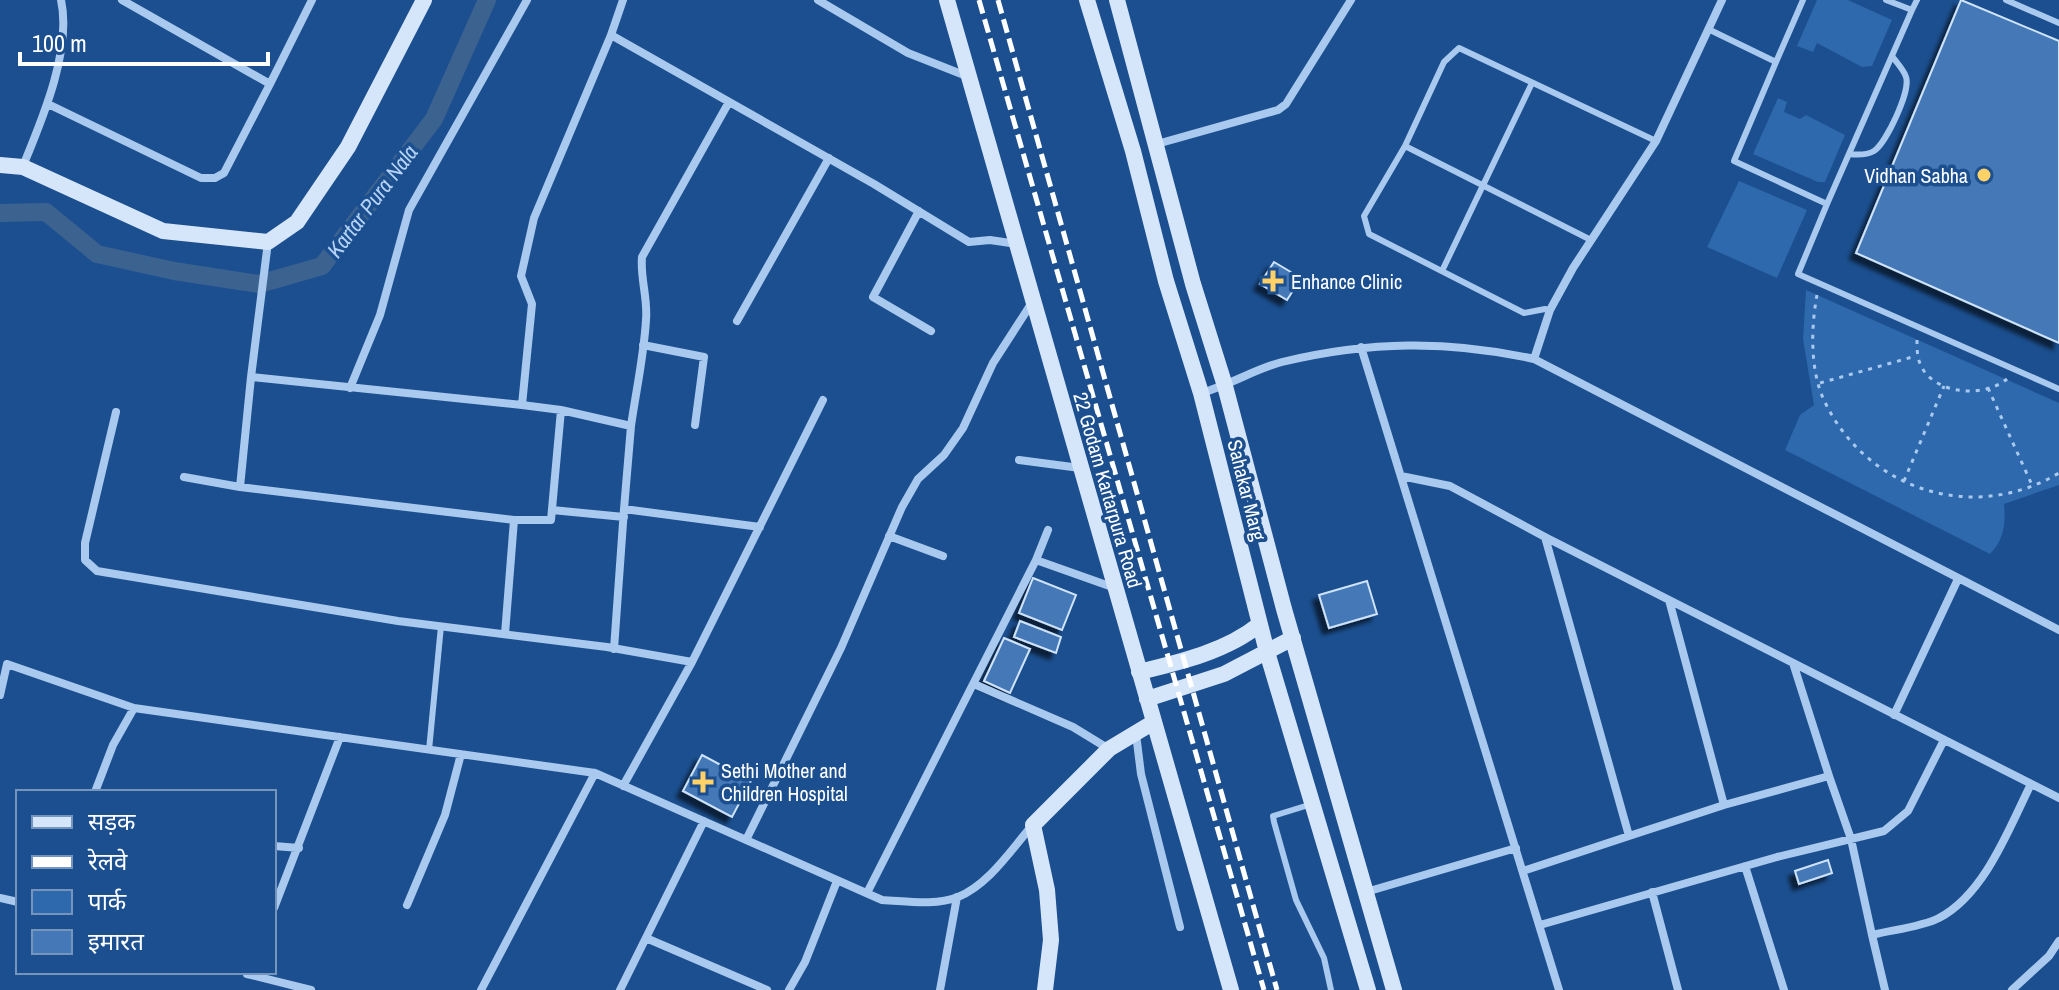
<svg xmlns="http://www.w3.org/2000/svg" width="2059" height="990" font-family="'Archivo Narrow','Noto Sans Devanagari',sans-serif">
  <style>
    .green { fill: #2e69ad }
    .lines { fill: none; stroke-linecap: round; stroke-linejoin: round }
    .canal { stroke: #3c6290; stroke-width: 18 }
    .building { fill: #4478b7; stroke: #cfe3fa; stroke-width: 2; filter: url(#shadow) }
    .path { stroke: #a9c9ee; stroke-width: 3; stroke-dasharray: 4 6; stroke-linecap: butt }
    .lane { stroke: #a9c9ee; stroke-width: 6 }
    .street { stroke: #a9c9ee; stroke-width: 8 }
    .secondary { stroke: #d6e6fa; stroke-width: 16 }
    .rail { stroke: #fff; stroke-width: 5; stroke-dasharray: 14 6; stroke-linecap: butt }
    .poi-dot { fill: #ffd166; stroke: #1b4f8f; stroke-width: 3 }
    .labels { text-anchor: middle; dominant-baseline: central; stroke-width: 7; stroke-linejoin: round; paint-order: stroke }
    .poi-label { font-size: 20px; fill: #fff; stroke: #1b4f8f; text-anchor: start }
    .street-label { font-size: 20px; fill: #fff; stroke: #1b4f8f }
    .water-label { font-size: 22px; font-style: italic; fill: #b5d3f5; stroke: #1b4f8f }
  </style>
  <defs>
    <filter id="shadow"><feDropShadow dx="-6" dy="6" stdDeviation="2" flood-color="#0009"/></filter>
  </defs>
  <rect width="100%" height="100%" fill="#1b4f8f"/>
  <path class="green" d="M1817,0H1848L1892,20L1872,66L1862,67L1817,43L1813,52L1797,46Z
    M1778,98L1787,102L1784,112L1800,119L1806,115L1845,135L1825,182H1818L1753,154Z
    M1739,181L1807,210L1777,278L1707,247Z
    M1806,290L2059,403V485L2004,504C2006,523 2004,540 1990,554L1785,450L1800,415L1814,405L1803,339Z"/>
  <g class="lines">
    <path class="canal" d="M0,213L46,212L97,254L174,271L259,284L322,266L434,119L487,0"/>
  </g>
  <path class="building" d="M1961,0L2059,41V343L1856,253Z
    M1274,262L1301,278L1287,300L1260,284Z
    M1033,578L1076,595L1062,630L1019,613Z
    M1367,581L1377,614L1329,628L1319,595Z
    M1020,621L1061,637L1056,653L1014,637Z
    M1004,638L1030,649L1010,693L984,681Z
    M702,755L751,781L732,817L683,791Z
    M1828,860L1832,873L1799,884L1795,871Z"/>
  <g class="lines">
    <path class="path" d="M1817,295C1811,327 1810,368 1823,398C1864,489 1972,525 2059,473
      M1917,340C1917,351 1917,361 1924,371C1941,395 1985,397 2007,379
      M1820,383L1916,356
      M1988,388L2032,485
      M1904,481L1944,386"/>
    <path class="lane" d="M1886,0L1912,10L1917,0
      M2006,0L2059,23
      M1708,29L1776,62L1734,161L1827,204L1798,274L2059,389
      M1776,62L1803,0
      M1405,146L1591,240
      M1849,154C1857,155 1867,155 1874,151C1886,143 1911,91 1906,77C1904,70 1896,62 1892,56
      M1827,204L1912,10
      M1442,271L1532,83
      M1550,310L1545,309L1524,313L1369,234L1364,216L1405,146L1444,62L1459,48L1656,141
      M429,750L441,626
      M1312,804L1273,816L1274,822L1296,900L1324,958L1331,990"/>
    <path class="street" d="M122,0L270,84L312,0
      M818,0L908,53L969,77
      M611,35L874,184L969,242L990,240L1017,244
      M48,104L201,178H215L224,173L270,84
      M1157,144L1278,110L1286,104L1351,0
      M23,166C42,120 72,50 61,0
      M919,211L873,297L931,331
      M737,321L829,158
      M643,345L704,357L695,425
      M1361,347L1559,990
      M1534,359L1550,310L1573,268L1656,141L1722,0
      M251,377L268,242
      M350,388L380,315L409,210L527,0
      M1201,393C1230,385 1255,369 1282,362C1369,341 1448,340 1534,359L2059,630
      M561,410L631,426C636,391 644,355 646,320C648,298 640,278 642,257L729,102
      M116,412L85,543V560L97,571L398,621L607,647L692,662L623,786
      M1019,460L1080,468
      M1401,476L1450,486L1545,537L2059,798
      M184,477L240,487
      M624,509L631,426
      M552,510L624,517
      M514,520L240,487L251,377L522,405
      M889,536L943,556
      M1545,537L1629,836L1724,805L1669,600
      M1036,560L1048,530
      M505,634L514,520H551L561,410L522,405L532,304L521,276L534,218L611,35L623,0
      M614,649L624,509L760,527
      M692,662L823,400
      M974,684L1073,727L1109,749
      M0,695L7,664L134,708
      M1894,715L1958,579
      M1136,734L1141,774L1180,927
      M1829,776L1851,839L1872,935
      M95,792L113,745L134,708L595,773L882,900C906,901 935,906 958,897C989,884 1010,851 1031,827
      M1724,805L1829,776L1793,663
      M746,840L841,648L902,507L918,479L944,455L963,428L993,363L1033,301
      M274,846L299,848
      M1745,866L1784,990
      M1523,871L1629,836
      M1366,892L1516,848
      M1652,892L1678,990
      M867,893L1036,560L1115,588
      M0,898L18,902
      M407,905L445,815L461,754
      M274,908L340,737
      M1540,925L1777,857L1884,831L1908,811L1944,740
      M646,938L767,990
      M247,974L311,990
      M481,990L595,773
      M620,990L704,821
      M789,990L805,962L837,881
      M940,990L957,897
      M1885,990L1872,935C1891,930 1922,927 1939,918C1985,894 2009,828 2031,784
      M2012,990L2049,956L2059,941"/>
    <path class="secondary" d="M947,0L1231,990
      M1087,0L1133,151L1166,281L1201,393L1267,652L1368,990
      M1117,0L1193,284L1225,386L1284,609L1394,990
      M0,165L23,167L163,231L268,242L297,222L348,147L424,0
      M1139,672C1181,662 1227,651 1260,624
      M1147,699L1224,674L1293,638
      M1045,990L1051,940L1047,890L1033,825L1109,749L1154,722"/>
    <path class="rail" d="M979,0L1264,990
      M998,0L1277,990"/>
  </g>
  <g class="poi-dot">
    <circle cx="1984" cy="175" r="8"/>
    <path d="M1269 269h8v8h8v8h-8v8h-8v-8h-8v-8h8z"/>
    <path d="M699 770h8v8h8v8h-8v8h-8v-8h-8v-8h8z"/>
  </g>
  <g class="labels">
    <g class="poi-label">
      <text x="1968" y="175" text-anchor="end">Vidhan Sabha</text>
      <text x="1291" y="281">Enhance Clinic</text>
      <text x="721" y="770">Sethi Mother and<tspan x="721" dy="23">Children Hospital</tspan></text>
    </g>
    <g class="street-label">
      <text transform="translate(1108 490) rotate(74)">22 Godam Kartarpura Road</text>
      <text transform="translate(1247 490) rotate(76)">Sahakar Marg</text>
    </g>
    <g class="water-label">
      <text transform="translate(372 201) rotate(-53)">Kartar Pura Nala</text>
    </g>
  </g>
  <rect x="16" y="790" width="260" height="184" fill="#1b4f8f" stroke="#7695bc" stroke-width="2"/>
  <rect x="32" y="816" width="40" height="12" fill="#d6e6fa" stroke="#7695bc" stroke-width="2"/>
  <text x="88" y="830" font-size="24" fill="#ffffff">सड़क</text>
  <rect x="32" y="856" width="40" height="12" fill="#ffffff" stroke="#7695bc" stroke-width="2"/>
  <text x="88" y="870" font-size="24" fill="#ffffff">रेलवे</text>
  <rect x="32" y="890" width="40" height="24" fill="#2e69ad" stroke="#7695bc" stroke-width="2"/>
  <text x="88" y="910" font-size="24" fill="#ffffff">पार्क</text>
  <rect x="32" y="930" width="40" height="24" fill="#4478b7" stroke="#7695bc" stroke-width="2"/>
  <text x="88" y="950" font-size="24" fill="#ffffff">इमारत</text>
  <path d="M20 52v12h248v-12" fill="none" stroke="#ffffff" stroke-width="4"/>
  <text x="32" y="52" font-size="24" fill="#ffffff" stroke="#1b4f8f" stroke-width="6" paint-order="stroke">100 m</text>
</svg>
